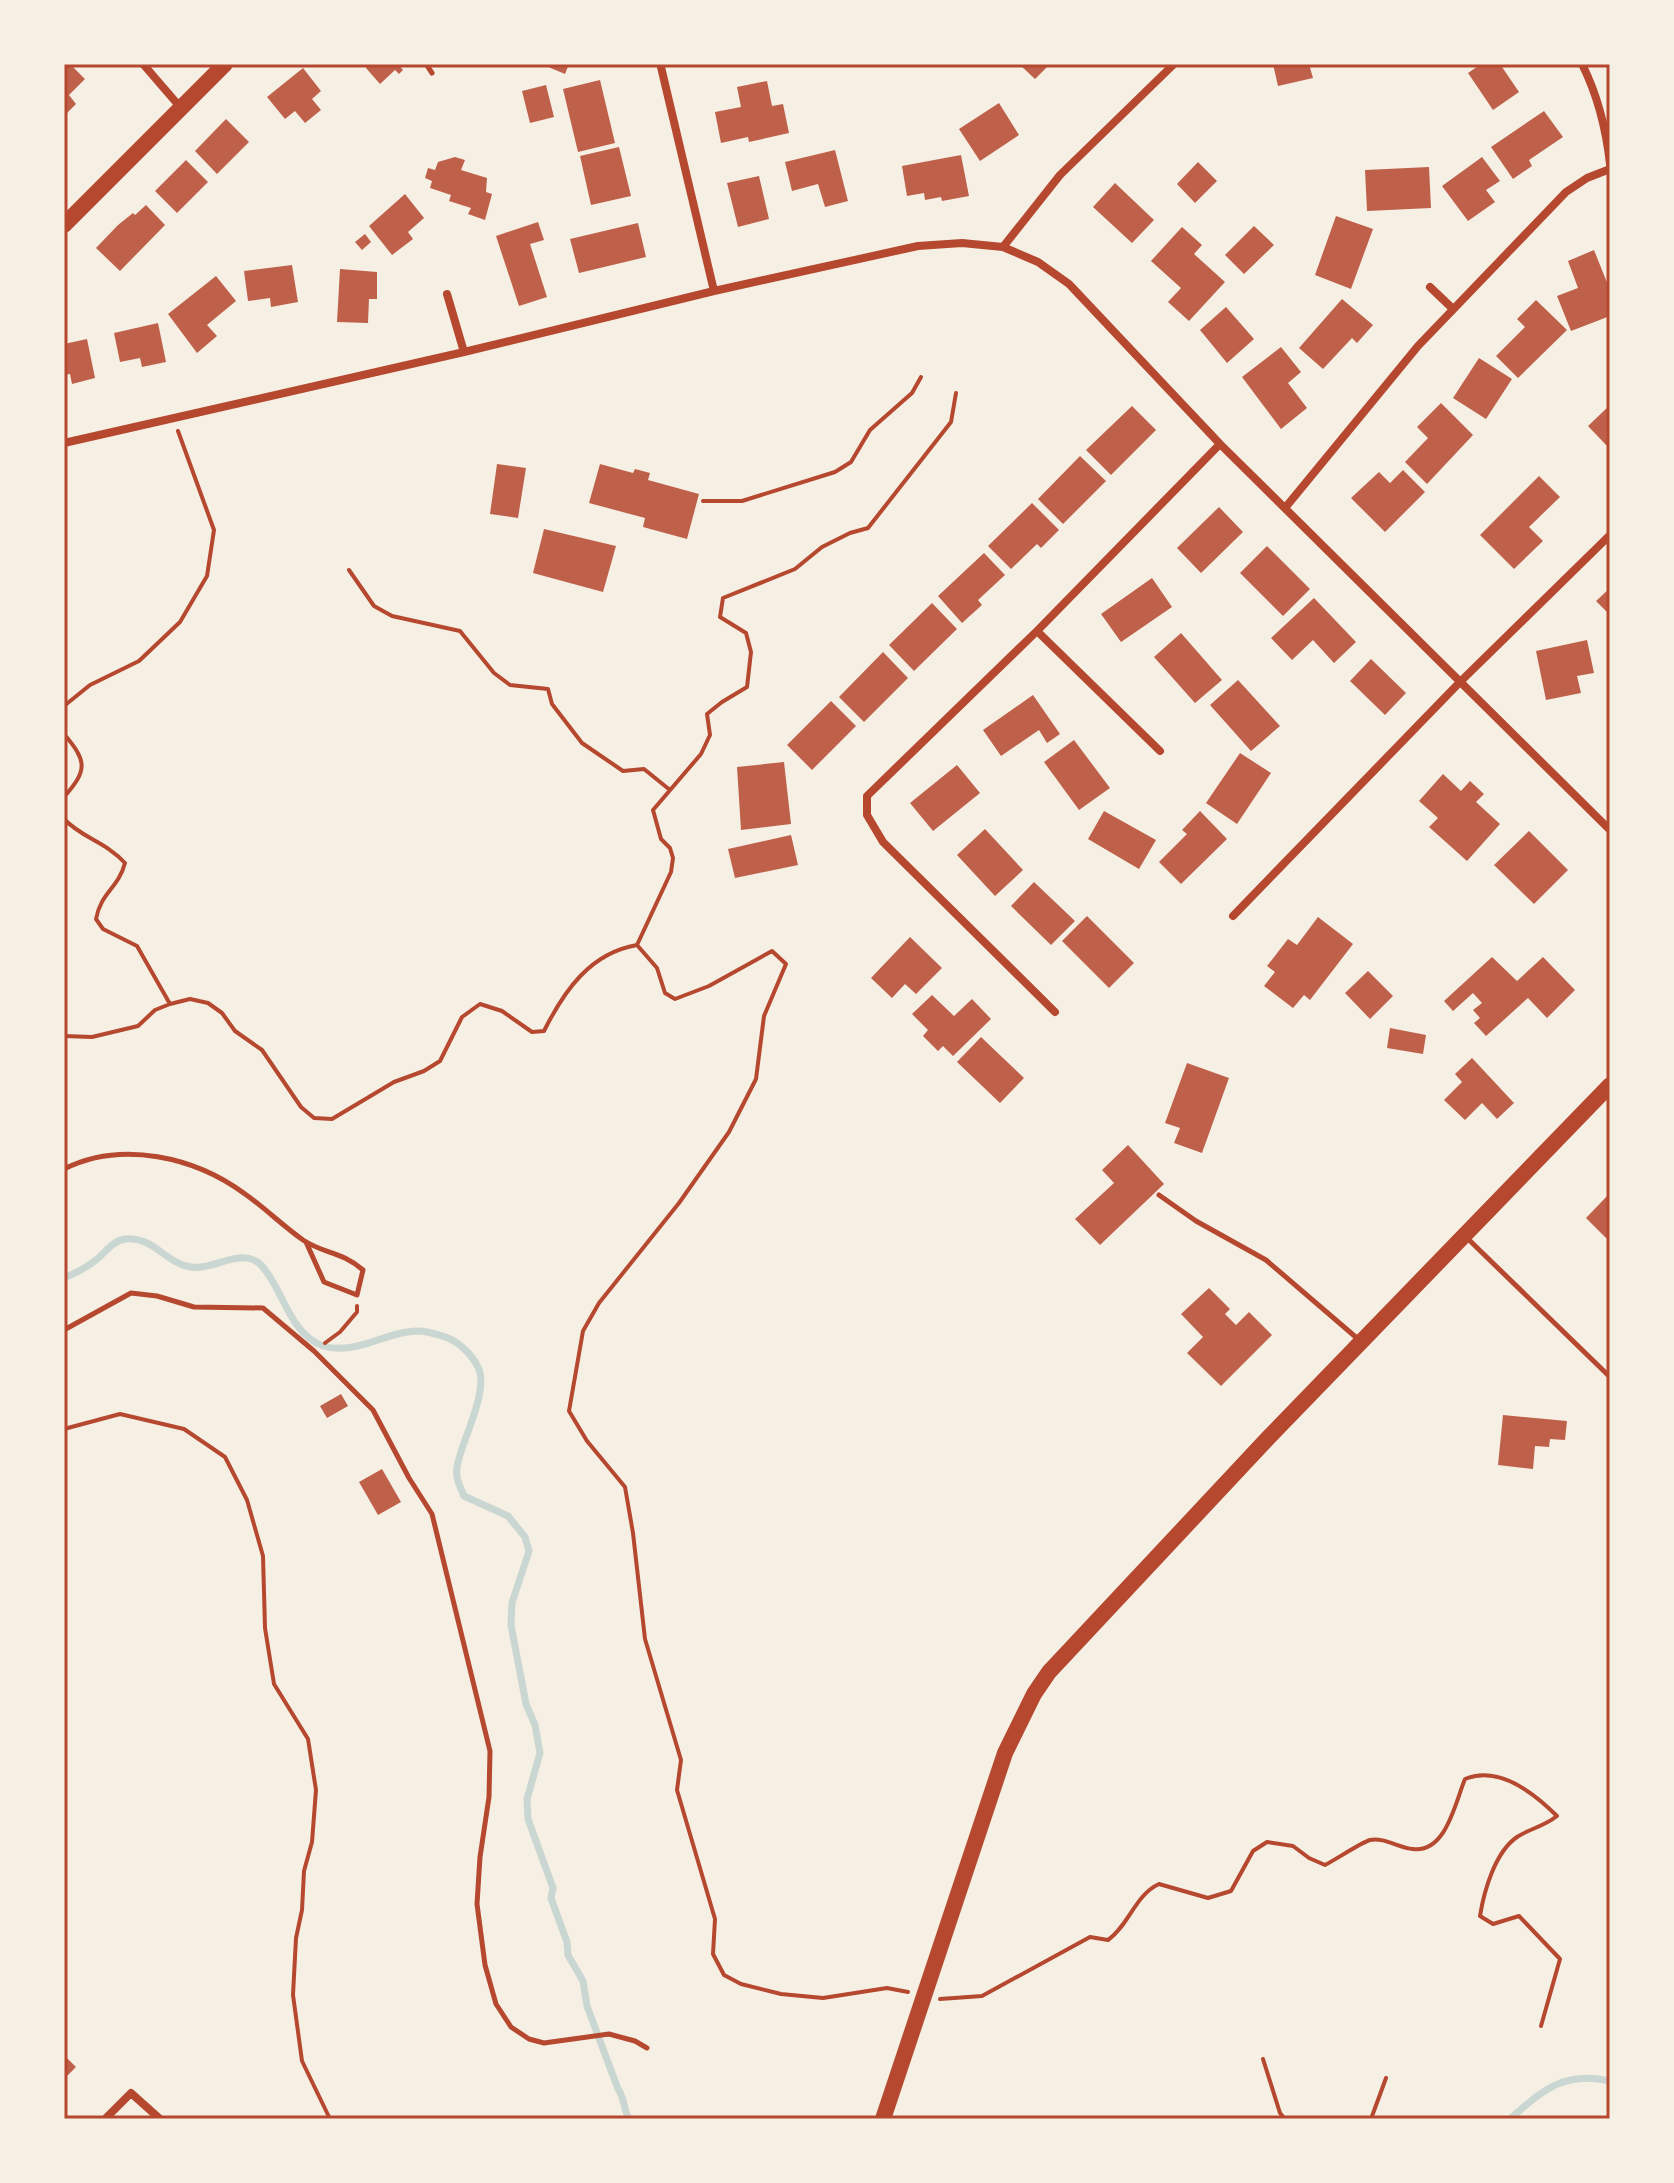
<svg xmlns="http://www.w3.org/2000/svg" width="1674" height="2183" font-family="'Source Serif 4',serif">
  <style>
    .lines { fill: none; stroke-linecap: round; stroke-linejoin: round }
    .stream { stroke: #c9d6d2; stroke-width: 7 }
    .building { fill: #bf614a }
    .path { stroke: #b5482f; stroke-width: 4 }
    .service { stroke: #b5482f; stroke-width: 5 }
    .minor { stroke: #b5482f; stroke-width: 8 }
    .secondary { stroke: #b5482f; stroke-width: 16 }
    .neatline { fill: none; stroke: #b5482f; stroke-width: 3 }
  </style>
  <rect width="100%" height="100%" fill="#f6efe4"/>
  <g class="lines">
    <path class="stream" d="M64,1278C76,1273 86,1268 96,1260C105,1253 112,1241 125,1239C152,1235 166,1264 191,1267C213,1271 242,1246 261,1265C283,1288 289,1334 323,1346C355,1356 387,1331 418,1331C429,1331 438,1335 448,1338C460,1343 472,1355 478,1367C490,1391 461,1441 457,1467C455,1477 460,1487 464,1496L508,1516L525,1537L529,1551L512,1603L511,1625L526,1704L535,1725L540,1753L527,1799L528,1819L553,1888L551,1898L567,1942L568,1955L583,1981L587,2006L618,2089C625,2099 623,2108 629,2119
      M1510,2119C1542,2091 1564,2070 1610,2081"/>
  </g>
  <path class="building" d="M64,64H70L85,79L69,95L76,104L64,116Z
    M367,64H398L403,70L399,74L395,70L380,84L366,68Z
    M541,64H569L565,74Z
    M1019,64H1050L1035,79Z
    M1273,64H1309L1313,78L1278,86Z
    M1481,64H1500L1519,92L1493,110L1468,73Z
    M303,68L321,91L312,99L321,110L305,123L295,111L285,119L267,97Z
    M600,80L615,143L578,152L563,89Z
    M767,81L772,106L783,104L789,133L749,142L748,137L721,143L715,112L741,107L737,87Z
    M546,85L554,117L530,123L522,91Z
    M999,103L1019,135L980,161L959,129Z
    M1544,111L1563,137L1529,160L1532,166L1513,179L1491,147Z
    M226,119L249,142L217,174L195,151Z
    M619,147L631,196L591,205L580,156Z
    M835,150L848,201L825,207L818,184L792,191L785,162Z
    M961,155L969,196L942,201L941,197L925,200L924,193L907,196L902,166Z
    M455,157L465,160L461,170L487,178L486,192L492,194L485,220L468,214L471,208L449,201L451,195L430,188L432,181L425,178L428,168L435,170L438,162Z
    M1482,157L1500,181L1486,190L1495,202L1468,221L1442,186Z
    M186,160L208,182L177,213L155,191Z
    M1198,162L1217,181L1195,203L1177,184Z
    M1429,167L1431,208L1367,211L1365,170Z
    M759,176L769,219L738,227L727,183Z
    M1115,183L1154,220L1132,243L1093,207Z
    M405,194L424,218L408,232L413,239L392,255L369,226Z
    M146,205L165,225L120,271L96,248L118,225L133,213L135,215Z
    M1336,216L1373,229L1351,289L1315,275Z
    M538,222L544,240L530,244L547,297L519,306L496,236Z
    M638,223L646,257L579,273L570,239Z
    M1254,226L1274,245L1244,274L1225,255Z
    M1182,227L1202,245L1194,254L1225,282L1189,321L1168,302L1181,288L1151,261Z
    M365,234L371,242L362,250L355,242Z
    M1594,250L1610,290V316L1571,331L1557,296L1578,288L1568,261Z
    M292,265L298,302L271,307L270,298L248,301L244,271Z
    M340,269L377,272V299H369L368,323L337,322Z
    M216,276L236,301L207,325L217,336L197,353L168,314Z
    M1342,299L1373,325L1357,343L1352,338L1323,369L1299,348Z
    M1536,300L1567,330L1518,378L1496,356L1525,327L1517,319Z
    M1226,307L1254,339L1227,363L1200,330Z
    M158,323L166,362L142,367L140,358L120,362L114,333Z
    M87,339L95,378L72,384L70,374L64,375V344Z
    M1281,347L1301,372L1288,383L1307,408L1281,429L1242,377Z
    M1479,358L1512,379L1486,419L1453,398Z
    M1441,403L1473,435L1427,484L1405,462L1428,438L1417,427Z
    M1610,405V443L1607,446L1588,426Z
    M1132,406L1156,430L1111,475L1086,450Z
    M1080,456L1106,481L1063,524L1038,499Z
    M497,464L526,468L518,518L490,514Z
    M600,464L633,473L635,469L650,473L648,480L699,494L687,539L643,527L645,518L589,503Z
    M1403,470L1425,492L1385,532L1351,498L1379,472L1390,483Z
    M1539,476L1560,497L1529,527L1543,541L1514,569L1480,535Z
    M1032,503L1059,530L1041,548L1037,544L1011,569L988,546Z
    M1219,507L1243,532L1201,573L1177,548Z
    M544,529L616,546L603,592L533,573Z
    M1267,546L1310,589L1283,616L1240,573Z
    M984,553L1005,575L978,600L982,605L962,623L938,596Z
    M1152,578L1172,607L1121,642L1101,614Z
    M1610,588V615L1596,601Z
    M1314,598L1356,642L1334,663L1313,640L1292,660L1271,638Z
    M932,603L957,629L914,671L889,645Z
    M1181,633L1222,680L1195,703L1154,657Z
    M1587,640L1594,673L1577,676L1581,693L1546,700L1536,651Z
    M883,652L908,678L864,722L839,697Z
    M1371,659L1406,693L1385,715L1350,681Z
    M1238,680L1280,726L1251,751L1210,705Z
    M1033,695L1060,734L1047,743L1039,730L1001,756L983,730Z
    M831,701L856,726L812,770L787,745Z
    M1074,740L1110,788L1079,810L1044,762Z
    M1240,753L1271,773L1237,824L1206,803Z
    M784,762L791,824L741,830L737,767Z
    M957,765L980,793L933,831L910,803Z
    M1443,774L1461,791L1470,781L1484,794L1476,802L1500,824L1467,861L1429,827L1438,818L1419,801Z
    M1104,811L1156,840L1139,869L1088,839Z
    M1200,811L1227,839L1181,884L1159,862L1187,834L1182,830Z
    M985,829L1023,870L995,896L957,855Z
    M1529,831L1568,870L1534,904L1494,865Z
    M791,835L798,865L735,878L728,849Z
    M1034,882L1075,921L1051,945L1011,906Z
    M1087,916L1134,963L1109,988L1062,941Z
    M1318,917L1353,944L1310,1000L1304,995L1293,1008L1264,986L1275,972L1267,966L1288,939L1297,945Z
    M910,937L942,968L916,994L905,984L892,998L871,978Z
    M1492,957L1517,981L1543,957L1575,990L1547,1018L1528,998L1486,1036L1474,1023L1480,1018L1473,1010L1482,1003L1473,993L1453,1011L1444,1001Z
    M1368,971L1393,996L1370,1019L1345,993Z
    M932,995L954,1016L972,999L991,1019L953,1056L943,1046L938,1051L923,1036L928,1030L912,1014Z
    M1390,1028L1426,1035L1423,1054L1387,1048Z
    M981,1037L1024,1078L1000,1103L957,1062Z
    M1472,1058L1514,1103L1497,1119L1482,1103L1465,1120L1444,1100L1462,1082L1455,1074Z
    M1187,1063L1229,1078L1202,1153L1174,1143L1180,1128L1165,1123Z
    M1128,1145L1164,1184L1100,1245L1075,1219L1114,1183L1102,1170Z
    M1610,1193V1242L1586,1218Z
    M1209,1288L1230,1309L1225,1314L1236,1325L1249,1312L1272,1335L1221,1386L1187,1353L1203,1337L1181,1314Z
    M341,1394L348,1406L327,1418L320,1406Z
    M1503,1415L1567,1421L1565,1440L1550,1439L1549,1447L1535,1446L1533,1469L1498,1465Z
    M382,1469L401,1502L378,1515L359,1482Z
    M64,2055L76,2067L64,2079Z"/>
  <g class="lines">
    <path class="path" d="M703,501H742L835,472L851,462L870,430L912,393L921,377
      M349,570L374,606L392,616L460,631L494,673L510,685L548,689L552,704L582,743L623,771L644,769L670,790
      M64,706L90,685L139,661L180,622L207,576L214,530L178,431
      M64,734C87,761 88,770 64,797
      M64,819C82,838 106,842 125,863C118,889 101,892 96,919L103,929L137,946L170,1004
      M637,945L657,968L665,993L675,999L709,986L772,951L786,964L764,1016L756,1079L729,1132L679,1203L599,1303L583,1331L569,1411L587,1441L625,1487L633,1533L645,1639L681,1760L677,1790L715,1919L713,1954L724,1975L741,1984L781,1994L823,1998L887,1988L908,1992
      M637,945L671,872L673,858L670,848L661,839L653,810L701,754L710,735L707,714L722,702L747,687L751,652L746,633L720,617L723,598L795,569L822,547L850,533L868,528L951,422L956,393
      M64,1036L92,1037L138,1026L155,1010L170,1004L190,999L208,1003L222,1013L235,1031L262,1050L301,1107L314,1118L332,1119L394,1082L424,1071L440,1061L462,1017L480,1004L502,1011L532,1032L544,1031C564,991 590,953 637,945
      M325,1343L340,1332L357,1312V1306
      M64,1429L120,1414L184,1429L225,1457L247,1500L263,1556L265,1628L274,1684L308,1739L316,1790L312,1842L304,1871L302,1910L296,1938L293,1995L302,2061L330,2119
      M940,1999L982,1996L1090,1937L1108,1940C1129,1925 1135,1895 1159,1884L1208,1898L1231,1891L1253,1851L1267,1842L1293,1846L1309,1858L1325,1865C1335,1860 1362,1842 1370,1840C1384,1837 1399,1848 1413,1849C1446,1853 1455,1803 1465,1779C1498,1765 1533,1792 1557,1816C1543,1827 1531,1828 1517,1837C1495,1852 1484,1891 1480,1916L1493,1924L1519,1916L1560,1959L1541,2026
      M1263,2059L1280,2113L1285,2119
      M1371,2119L1386,2078"/>
    <path class="service" d="M426,64L432,73
      M64,1169C122,1140 195,1157 245,1194C265,1208 283,1226 303,1240C324,1254 341,1251 363,1270L357,1295L324,1282L306,1242
      M1159,1195L1196,1221L1266,1260L1358,1339
      M1465,1236L1610,1377
      M64,1330L131,1293L157,1296L194,1307L263,1308L314,1351L373,1410L409,1478L432,1514L490,1751L489,1797L480,1857L477,1904L485,1965L496,2004L511,2027L529,2039L544,2043L609,2034L635,2041L647,2048"/>
    <path class="minor" d="M143,64L181,108
      M1582,64C1598,96 1606,128 1610,164
      M661,67L714,291
      M1003,247L1060,175L1174,64
      M1430,287L1452,308
      M447,294L464,352
      M64,443L464,352L714,291L918,246L962,243L1003,247L1038,262L1069,284L1220,444L1610,830
      M1285,508L1418,346L1566,192L1587,178L1610,169
      M1037,631L1160,751
      M1233,916L1460,682L1610,535
      M1055,1012L883,842L867,815V796L1037,631L1220,444
      M105,2119L131,2093L160,2119"/>
    <path class="secondary" d="M64,225L225,64
      M883,2119L1005,1753L1034,1694L1049,1672L1269,1437L1610,1085"/>
  </g>
  <rect width="1674" height="2183" fill="none" stroke="#f6efe4" stroke-width="132"/>
  <rect x="66" y="66" width="1542" height="2051" class="neatline"/>
</svg>
